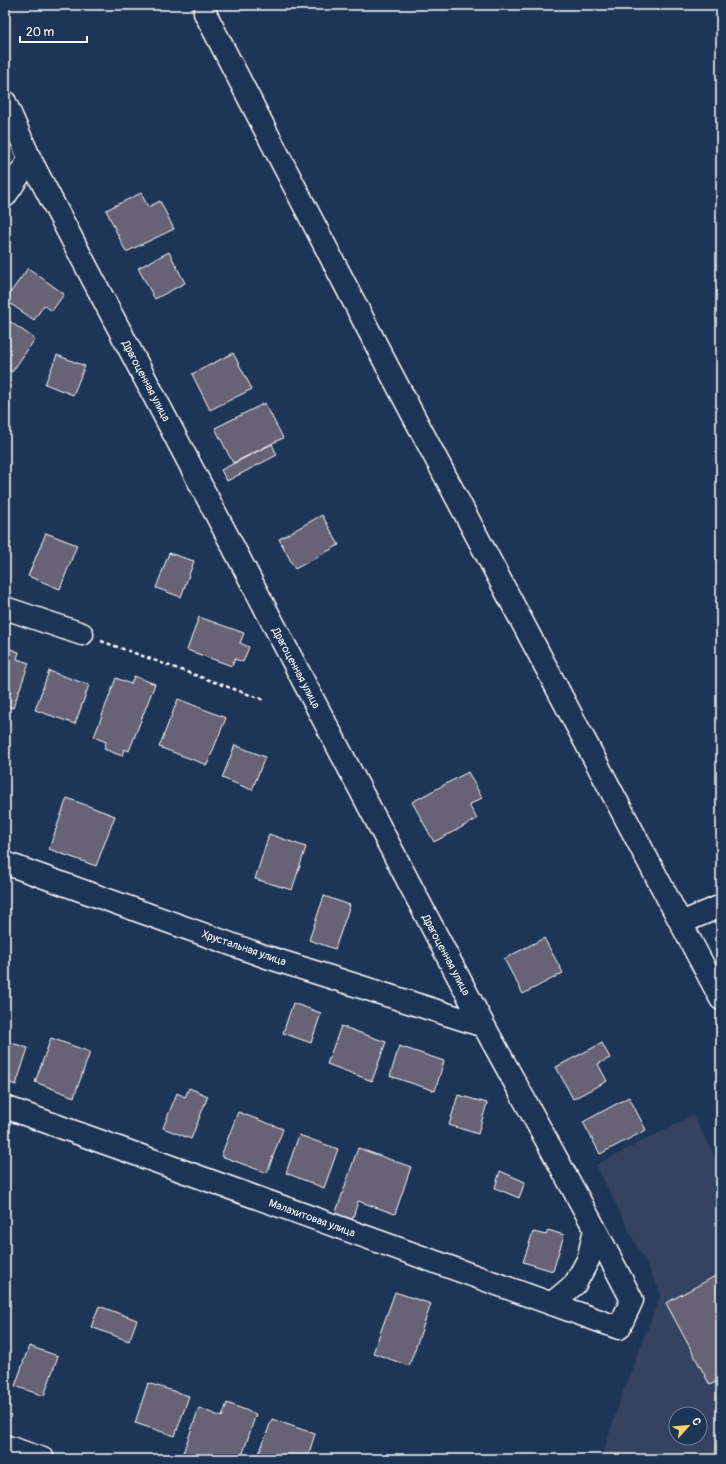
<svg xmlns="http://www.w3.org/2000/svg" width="726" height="1464" font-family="Pangolin,sans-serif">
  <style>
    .built { fill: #344260; fill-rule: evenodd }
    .building { fill: #686276; stroke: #fff }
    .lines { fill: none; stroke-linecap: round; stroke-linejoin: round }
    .minor-casing { stroke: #fff; stroke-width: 25 }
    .path { stroke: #fff; stroke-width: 2.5; stroke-dasharray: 4 3; stroke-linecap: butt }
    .minor { stroke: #1d3557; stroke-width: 22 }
    .labels { text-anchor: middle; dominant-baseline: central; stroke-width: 3; stroke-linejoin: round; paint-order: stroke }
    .street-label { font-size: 11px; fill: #fff; stroke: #1d3557 }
  </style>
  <rect width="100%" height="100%" fill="#1d3557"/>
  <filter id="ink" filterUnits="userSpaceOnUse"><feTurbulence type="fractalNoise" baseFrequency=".025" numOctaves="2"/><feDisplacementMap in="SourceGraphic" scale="8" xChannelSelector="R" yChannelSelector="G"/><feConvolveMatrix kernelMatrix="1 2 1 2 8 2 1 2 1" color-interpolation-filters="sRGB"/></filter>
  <g filter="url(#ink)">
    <path class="built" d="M693,1115L721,1167V1459H601L623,1391L661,1294L596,1165ZM676,1414H700V1438H676Z"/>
    <path class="building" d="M141,193L148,207L160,201L174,229L126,252L106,210Z
      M169,252L185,283L155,299L138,268Z
      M28,268L64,294L52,311L44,305L34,320L5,300Z
      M5,318L35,339L12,372L5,367Z
      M233,353L252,389L210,410L192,374Z
      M57,355L85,366L73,395L45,384Z
      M265,403L283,438L233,463L215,428Z
      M272,444L277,455L227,481L221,470Z
      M322,515L339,545L295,569L279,539Z
      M46,533L77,545L60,589L28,576Z
      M5,540L11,543L5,559Z
      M169,553L194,561L181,597L156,588Z
      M199,617L244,633L240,643L249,647L243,662L235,659L232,666L187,650Z
      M5,647L19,652L17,659L29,663L13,708L5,705Z
      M49,671L89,685L75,724L35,710Z
      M134,676L155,684L129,751L124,749L122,756L104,749L106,742L94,737L116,678L131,684Z
      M178,699L226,718L207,765L159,747Z
      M235,745L265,757L252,790L222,778Z
      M468,772L482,798L469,805L477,819L434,842L412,802Z
      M67,798L115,816L96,866L49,849Z
      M269,834L306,847L292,890L255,879Z
      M324,896L350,905L335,949L309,940Z
      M544,938L563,973L523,994L504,959Z
      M293,1003L321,1013L311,1043L283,1033Z
      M341,1026L386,1042L372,1081L327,1064Z
      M51,1038L90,1052L74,1097L35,1082Z
      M5,1041L28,1048L16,1085L5,1081Z
      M602,1043L610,1058L598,1064L607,1081L573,1099L556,1067Z
      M399,1046L444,1061L435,1091L390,1076Z
      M189,1088L208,1096L191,1139L163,1128L177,1093L185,1097Z
      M458,1095L487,1103L478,1134L449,1125Z
      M629,1097L646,1130L600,1154L583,1122Z
      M238,1112L283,1129L267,1173L221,1156Z
      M299,1135L338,1149L324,1188L286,1173Z
      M358,1148L411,1167L395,1214L358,1201L352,1221L335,1215Z
      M500,1171L525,1182L519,1198L495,1188Z
      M548,1230L564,1235L553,1271L523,1262L533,1232L546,1235Z
      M719,1274L721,1278V1379L710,1385L666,1303Z
      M395,1292L431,1304L409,1366L373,1353Z
      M99,1306L137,1320L129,1341L91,1327Z
      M29,1346L58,1356L44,1396L15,1386Z
      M148,1383L189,1396L175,1436L135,1423Z
      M227,1403L256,1414L241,1459H201L183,1453L199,1408L222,1417Z
      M272,1419L315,1434L307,1459H257Z"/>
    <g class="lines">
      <g class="minor-casing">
        <path id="minor" d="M205,13L384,360L721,999
          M5,102L30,159L484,1026L595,1229L632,1300L619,1328L5,1107
          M5,196L30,159
          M5,608L82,634
          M5,863L264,956L484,1026
          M681,923L721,906
          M551,1304L575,1284L588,1260L595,1229
          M5,1446L43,1459"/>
      </g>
      <path class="path" d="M101,641L264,700"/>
      <use href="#minor" class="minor"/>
    </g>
  </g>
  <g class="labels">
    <g class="street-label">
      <text transform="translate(146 381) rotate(62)">Драгоценная улица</text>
      <text transform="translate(296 668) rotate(62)">Драгоценная улица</text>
      <text transform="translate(244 948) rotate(19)">Хрустальная улица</text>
      <text transform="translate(446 955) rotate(62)">Драгоценная улица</text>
      <text transform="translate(312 1218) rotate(20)">Малахитовая улица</text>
    </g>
  </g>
  <rect width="726" height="1464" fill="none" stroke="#1d3557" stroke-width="20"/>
  <rect x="10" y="10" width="706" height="1444" fill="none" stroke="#fff" stroke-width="1.5" filter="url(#ink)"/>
  <g transform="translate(688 1426) rotate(63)"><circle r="19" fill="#1d3557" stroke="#77869a"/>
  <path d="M0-3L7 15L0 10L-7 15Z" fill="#ffd166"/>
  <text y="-6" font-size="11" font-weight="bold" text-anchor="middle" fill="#ffffff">С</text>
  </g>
  <path d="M20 36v6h67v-6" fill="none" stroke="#ffffff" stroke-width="2"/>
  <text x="26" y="36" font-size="12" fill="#ffffff" stroke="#1d3557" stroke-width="3" paint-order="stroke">20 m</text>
</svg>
